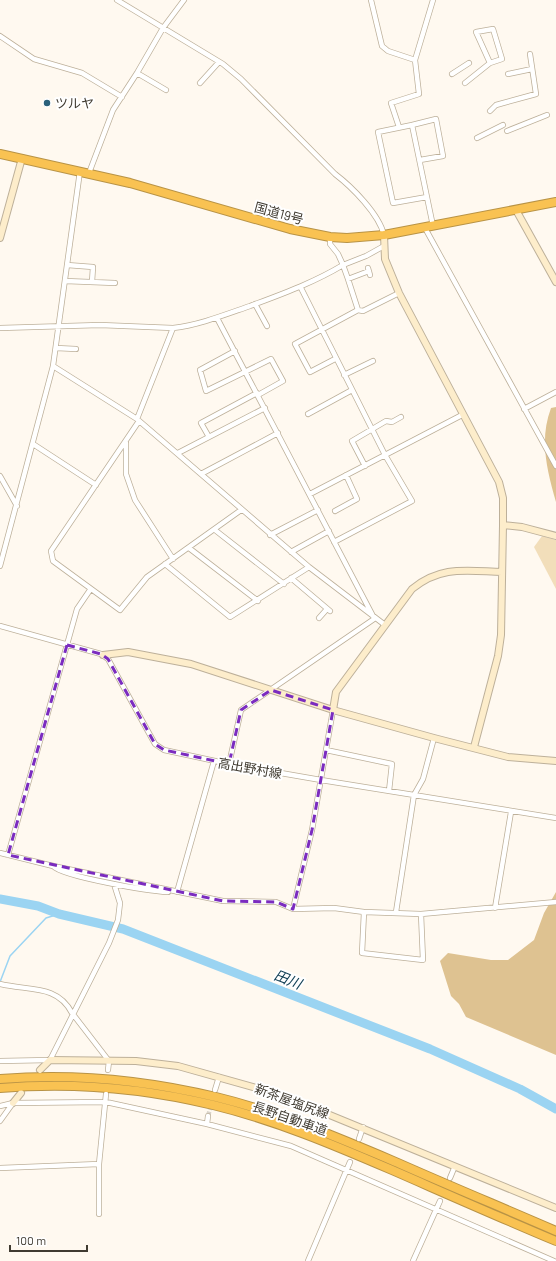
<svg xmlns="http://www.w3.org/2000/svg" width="556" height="1261" font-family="Barlow,'Noto Sans JP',sans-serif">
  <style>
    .green { fill: #f2deba }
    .forest { fill: #dec291 }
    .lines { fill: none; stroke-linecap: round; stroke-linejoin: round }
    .stream { stroke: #9bd4f2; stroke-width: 1.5 }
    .river { stroke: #9bd4f2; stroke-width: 9 }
    .street-tunnel { stroke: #d9d3ca; stroke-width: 4.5; stroke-dasharray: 4.5 2; stroke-linecap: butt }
    .street-casing { stroke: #bdb09a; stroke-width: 6 }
    .secondary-casing { stroke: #bdb09a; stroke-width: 8 }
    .highway-casing { stroke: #b89346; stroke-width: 10 }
    .street { stroke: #fff; stroke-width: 4.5 }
    .secondary { stroke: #fdedcb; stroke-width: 6 }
    .highway { stroke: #f9c252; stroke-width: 8 }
    .marked { fill: none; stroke: #7b2cbf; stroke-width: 3; stroke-dasharray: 8 5; stroke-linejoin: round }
    .poi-dot { fill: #2a617b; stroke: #fff; stroke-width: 1.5 }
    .labels { text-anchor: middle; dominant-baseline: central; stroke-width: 4; stroke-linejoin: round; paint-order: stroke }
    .poi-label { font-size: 13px; fill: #403b31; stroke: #fff; text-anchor: start }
    .street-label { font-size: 13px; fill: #403b31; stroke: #fff }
    .water-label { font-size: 14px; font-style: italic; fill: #0d3c52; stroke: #fff }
  </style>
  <rect width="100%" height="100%" fill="#fff9f0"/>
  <path class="green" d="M542,536L556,540V589L534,547Z"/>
  <path class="forest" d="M556,407V502C547,470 539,440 551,408Z
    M556,892V1055L466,1017L459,1004L451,996L440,961L448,953L491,960H508L534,940L544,913Z"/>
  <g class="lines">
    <path class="stream" d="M0,982L10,956L46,918L59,914"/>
    <path class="river" d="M0,899L38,906L59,914L123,929L430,1049L520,1089L556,1109"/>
    <path class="street-tunnel" d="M208,1116L212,1103"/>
    <g class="street-casing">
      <path id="street" d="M117,0L223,64L241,79L335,174C352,187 379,214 384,235
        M371,0L382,46L388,51L415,60
        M0,36L34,59L82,73L122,97
        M137,73L166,90
        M452,74L469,63
        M508,74L532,69
        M200,83L219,62
        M465,83L490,63L502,59L493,29L476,32L490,63
        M490,111L496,105L536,94L530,54
        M412,125L436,119L443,156L420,160
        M399,127L391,103L419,94L415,60L433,0
        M507,131L547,115
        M477,138L503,125
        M89,173L113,110L137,73L163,28L184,0
        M427,197L393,203L378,132L412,125L433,226
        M425,228L556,466
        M67,265L93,267L92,282
        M368,268L370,275
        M369,271L348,279L343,265L366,256L384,246
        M348,279L358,310
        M65,281L115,283
        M301,288L385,455L412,501L334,542
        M255,304L267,326
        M217,318L374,618
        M0,328L100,325L173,328C199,325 224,315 250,306C282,294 313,283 343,265L338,254L330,244V237
        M56,348L76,349
        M235,351L200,370L206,391L271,359L283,381L258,395
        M335,359L310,372L295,344L358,310L363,311L399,293
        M53,366L137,419L309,567L385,625
        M344,375L373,361
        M524,409L556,392
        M308,414L352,390
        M137,419L173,328
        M139,421L51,551L53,561L120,610L147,577L241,510
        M209,437L201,423L257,393
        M126,443V474L135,500L173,559
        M33,444L96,485
        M178,453L265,408
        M365,466L352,441L386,421L392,422L401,417
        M201,474L278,433
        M0,476L17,506
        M310,494L462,415
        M335,511L357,499L346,475
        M215,530L284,584
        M270,535L318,510
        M189,548L258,601
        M291,552L329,531
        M165,564L230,617L309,567
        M0,566L53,366L80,171
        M291,578L330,611
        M319,618L327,609
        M0,626L101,654L108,659L155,744L164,750L229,764L321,780L556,818
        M326,750L392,764L389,791
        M229,764L241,710L374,619
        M0,853L53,866L223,901L276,902L293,909L334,908L364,912L421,914L556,902
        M8,855L77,609L90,590
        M53,866C63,877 150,891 168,892
        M177,892L214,761
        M495,908L511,812
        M293,909L312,830L333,710
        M364,912L362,953L423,960L421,914
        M396,912L414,795L423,779L434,738
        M0,984C28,991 57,984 72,1013L109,1061L108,1070
        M0,1061L50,1060L109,943L118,920L120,903L114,884
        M215,1090L219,1077
        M0,1106L13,1103L106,1102L207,1124L291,1146L554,1261
        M0,1121L13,1103
        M207,1124L208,1116
        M359,1139L363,1127
        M0,1168L99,1164
        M450,1178L455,1166
        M99,1214V1164L106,1094
        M308,1261L350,1162
        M413,1261L440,1201"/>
    </g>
    <g class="secondary-casing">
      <path id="secondary" d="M516,210L556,282
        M384,235L385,259L399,293L499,482L503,498V525L522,527L556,536
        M0,238L22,158
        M103,655L128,652L191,664L333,710L434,738L508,757L556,761
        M333,710L336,692L412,589C441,565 467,571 502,572
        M474,747L498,656L501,635L503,525
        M40,1070L50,1060L136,1061L178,1066L281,1095L556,1208
        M13,1103L21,1093"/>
    </g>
    <g class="highway-casing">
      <path id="highway" d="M0,154L130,183L290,229L330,237L347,238L384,235L556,202
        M0,1079C73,1073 145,1080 216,1097C278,1112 339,1138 398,1163C450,1186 503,1208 556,1231
        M0,1088C71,1082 143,1088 213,1105C275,1120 334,1145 392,1170C447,1194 501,1218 556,1241"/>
    </g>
    <use href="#street" class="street"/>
    <use href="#secondary" class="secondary"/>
    <use href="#highway" class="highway"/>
  </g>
  <path class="marked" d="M67,645L101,654L108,659L155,744L164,750L229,764L241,710L271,690L333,710L312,830L293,909L276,902L223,901L8,855Z"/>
  <circle class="poi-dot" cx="47" cy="103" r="4"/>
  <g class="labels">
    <g class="poi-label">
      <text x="55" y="103">ツルヤ</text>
    </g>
    <g class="street-label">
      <text transform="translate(279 213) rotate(15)">国道19号</text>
      <text transform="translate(250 768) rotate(10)">高出野村線</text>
      <text transform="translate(292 1101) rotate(20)">新茶屋塩尻線</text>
      <text transform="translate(290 1118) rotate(19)">長野自動車道</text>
    </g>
    <g class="water-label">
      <text transform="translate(288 979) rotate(21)">田川</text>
    </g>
  </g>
  <path d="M10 1245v6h77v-6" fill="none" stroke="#403b31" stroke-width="2"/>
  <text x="16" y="1245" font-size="12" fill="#403b31" stroke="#ffffff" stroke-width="3" paint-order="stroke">100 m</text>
</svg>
